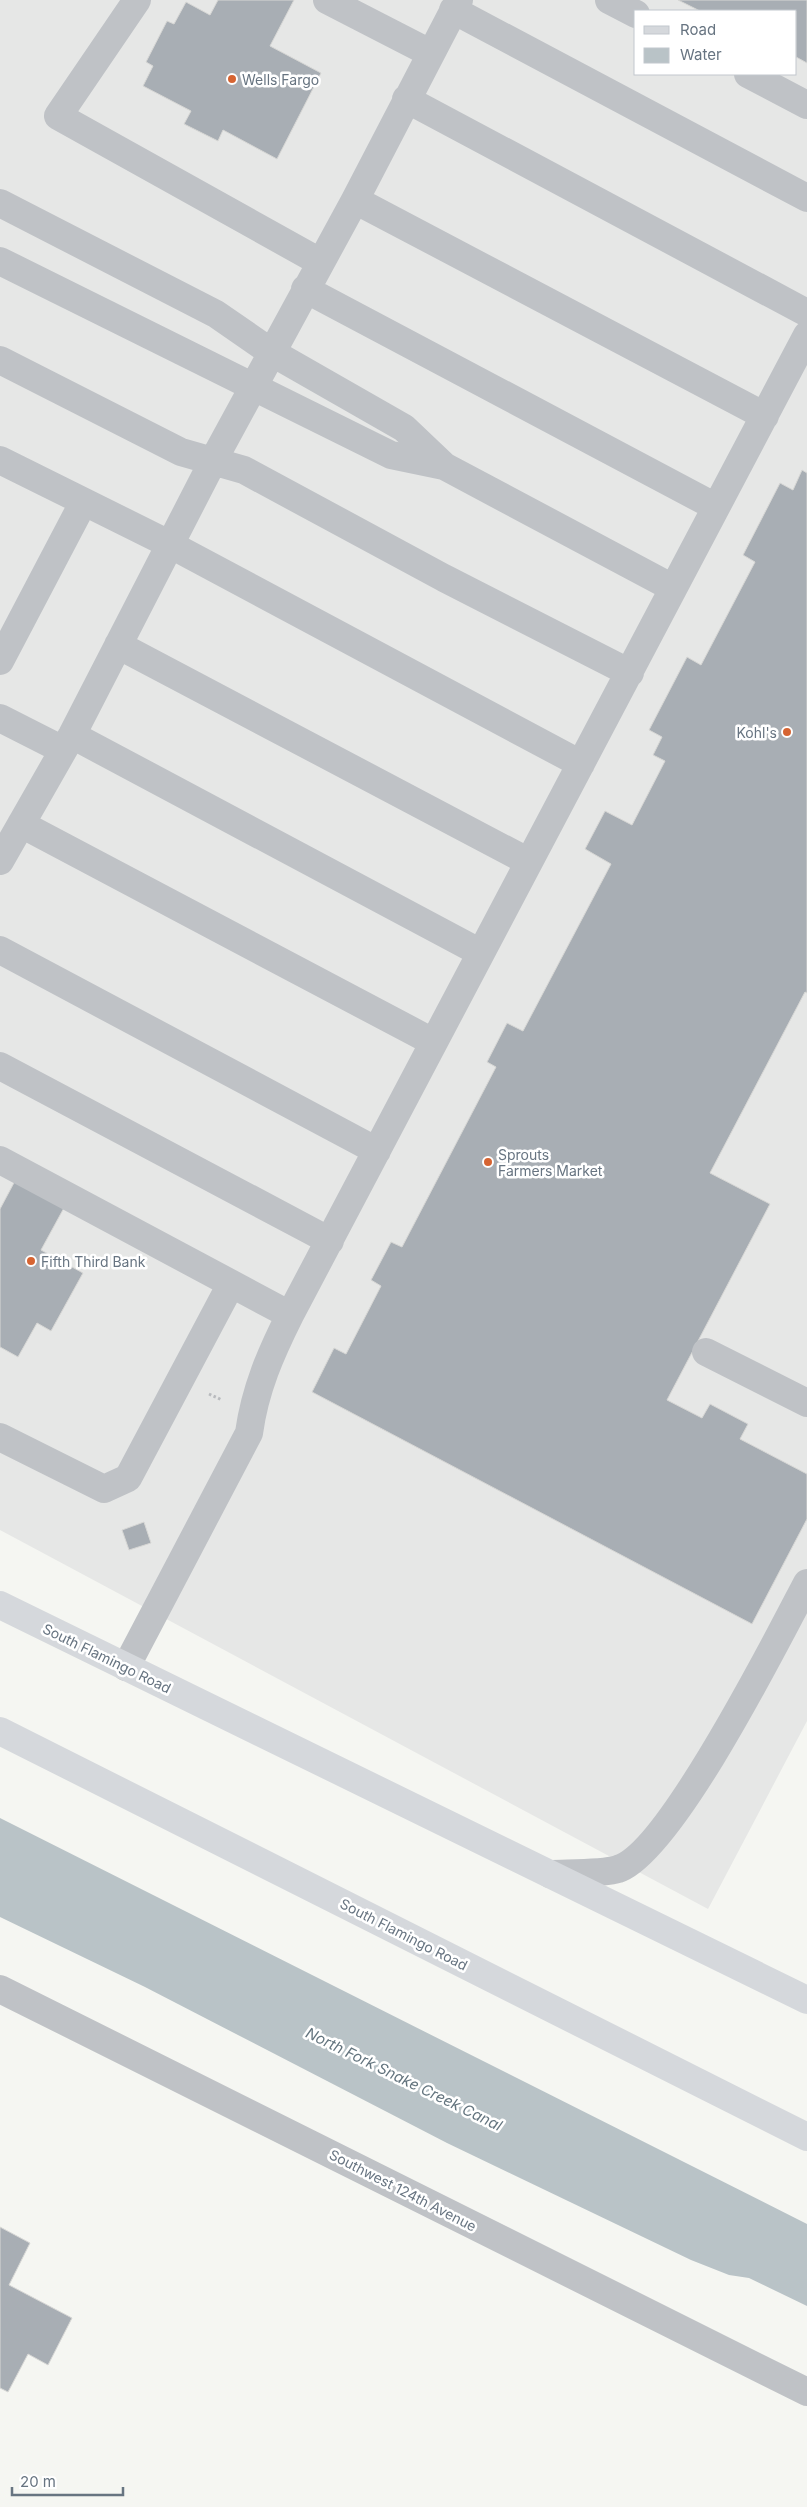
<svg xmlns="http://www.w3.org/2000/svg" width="807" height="2507" font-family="Inter,sans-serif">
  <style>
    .built { fill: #e6e7e6; fill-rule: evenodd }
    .water { fill: #b9c3c7 }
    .building { fill: #a8aeb4; stroke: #d7d7d5 }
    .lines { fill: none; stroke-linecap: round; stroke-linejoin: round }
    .path { stroke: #b9bbbe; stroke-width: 3; stroke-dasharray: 2.5 2.5; stroke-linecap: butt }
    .minor { stroke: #bfc2c6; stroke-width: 28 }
    .major { stroke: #d5d8dc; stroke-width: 28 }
    .poi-dot { fill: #d66432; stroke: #fff; stroke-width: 2 }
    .labels { text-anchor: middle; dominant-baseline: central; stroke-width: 5; stroke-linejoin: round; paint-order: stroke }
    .poi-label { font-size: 14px; fill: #677481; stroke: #fff; text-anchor: start }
    .street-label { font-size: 14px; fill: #677481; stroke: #fff }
    .water-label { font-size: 15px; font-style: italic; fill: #63747e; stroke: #fff }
  </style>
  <rect width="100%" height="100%" fill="#f5f6f2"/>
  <path class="built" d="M0,0H807V1721L708,1909L0,1530ZM636,11H796V74H636Z"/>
  <path class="water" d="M0,1818L807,2224V2306L749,2278L729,2275L691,2260L447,2143L145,1987L0,1917Z"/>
  <path class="building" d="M218,0H294L270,46L321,73L277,159L223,130L218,141L184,124L191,111L143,86L153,66L146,62L167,21L174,24L186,2L210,15Z
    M678,0H807V63L796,57V11H700Z
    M802,470L807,473V993L805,992L710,1173L770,1204L667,1400L702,1418L710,1404L748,1424L740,1439L807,1474V1519L752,1624L312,1392L334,1348L346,1354L381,1286L371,1280L391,1242L402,1247L496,1067L487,1062L507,1023L523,1031L611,864L585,849L605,811L632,825L665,761L653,755L662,737L649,730L687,657L701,665L755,562L743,555L780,483L793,490Z
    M16,1179L65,1206L41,1250L83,1273L51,1331L37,1323L18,1357L0,1347V1209Z
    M144,1522L151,1543L129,1550L122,1530Z
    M0,2227L30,2243L9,2285L72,2318L48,2365L28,2354L8,2392L0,2388Z"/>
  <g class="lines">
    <path class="path" d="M209,1394L222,1400"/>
    <path class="minor" d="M137,0L58,116L320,262
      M327,0L430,53
      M609,0L636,14
      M453,10L807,198
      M748,74L807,105
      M406,99L807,313
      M355,200L765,416
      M0,203L216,314L271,352L404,428L444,466L391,455L0,261
      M305,289L716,507
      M0,360L181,452L244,470L444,578L630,673
      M0,460L171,545L581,764
      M444,466L673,588
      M118,645L529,862
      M0,661L83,503
      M0,718L63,750
      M72,735L481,953
      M21,824L433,1042
      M0,861L72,735L213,461L355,200L459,0
      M0,950L377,1151
      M0,1066L330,1241
      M0,1160L290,1315
      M706,1352L807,1403
      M0,1437L104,1489L128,1478L231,1284
      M126,1667L249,1433C255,1389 271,1353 290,1315L807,335
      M550,1874C567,1873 603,1874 618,1869C670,1853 778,1638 807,1583
      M0,1989L807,2392"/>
    <path class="major" d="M0,1605L807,2000
      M0,1731L807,2137"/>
  </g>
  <g class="poi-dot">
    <circle cx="232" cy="79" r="5"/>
    <circle cx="787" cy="732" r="5"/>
    <circle cx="488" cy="1162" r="5"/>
    <circle cx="31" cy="1261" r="5"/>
  </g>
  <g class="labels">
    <g class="poi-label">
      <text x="242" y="79">Wells Fargo</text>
      <text x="777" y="732" text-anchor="end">Kohl's</text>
      <text x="498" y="1154">Sprouts<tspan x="498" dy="16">Farmers Market</tspan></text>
      <text x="41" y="1261">Fifth Third Bank</text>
    </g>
    <g class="street-label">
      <text transform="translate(107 1658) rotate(26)">South Flamingo Road</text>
      <text transform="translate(404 1934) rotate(27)">South Flamingo Road</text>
      <text transform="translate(403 2190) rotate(27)">Southwest 124th Avenue</text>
    </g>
    <g class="water-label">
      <text transform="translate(404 2079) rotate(26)">North Fork Snake Creek Canal</text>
    </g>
  </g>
  <rect x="634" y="10" width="162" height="65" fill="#ffffff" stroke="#c2c7cd"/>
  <rect x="644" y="26" width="25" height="8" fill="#d5d8dc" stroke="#c2c7cd"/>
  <text x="680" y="35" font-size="15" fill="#677481">Road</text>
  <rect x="644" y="48" width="25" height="15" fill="#b9c3c7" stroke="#c2c7cd"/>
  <text x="680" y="60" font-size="15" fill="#677481">Water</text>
  <path d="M12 2487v8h111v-8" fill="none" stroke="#677481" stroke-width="2.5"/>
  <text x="20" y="2487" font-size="15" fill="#677481" stroke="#ffffff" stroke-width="4" paint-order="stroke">20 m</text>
</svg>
